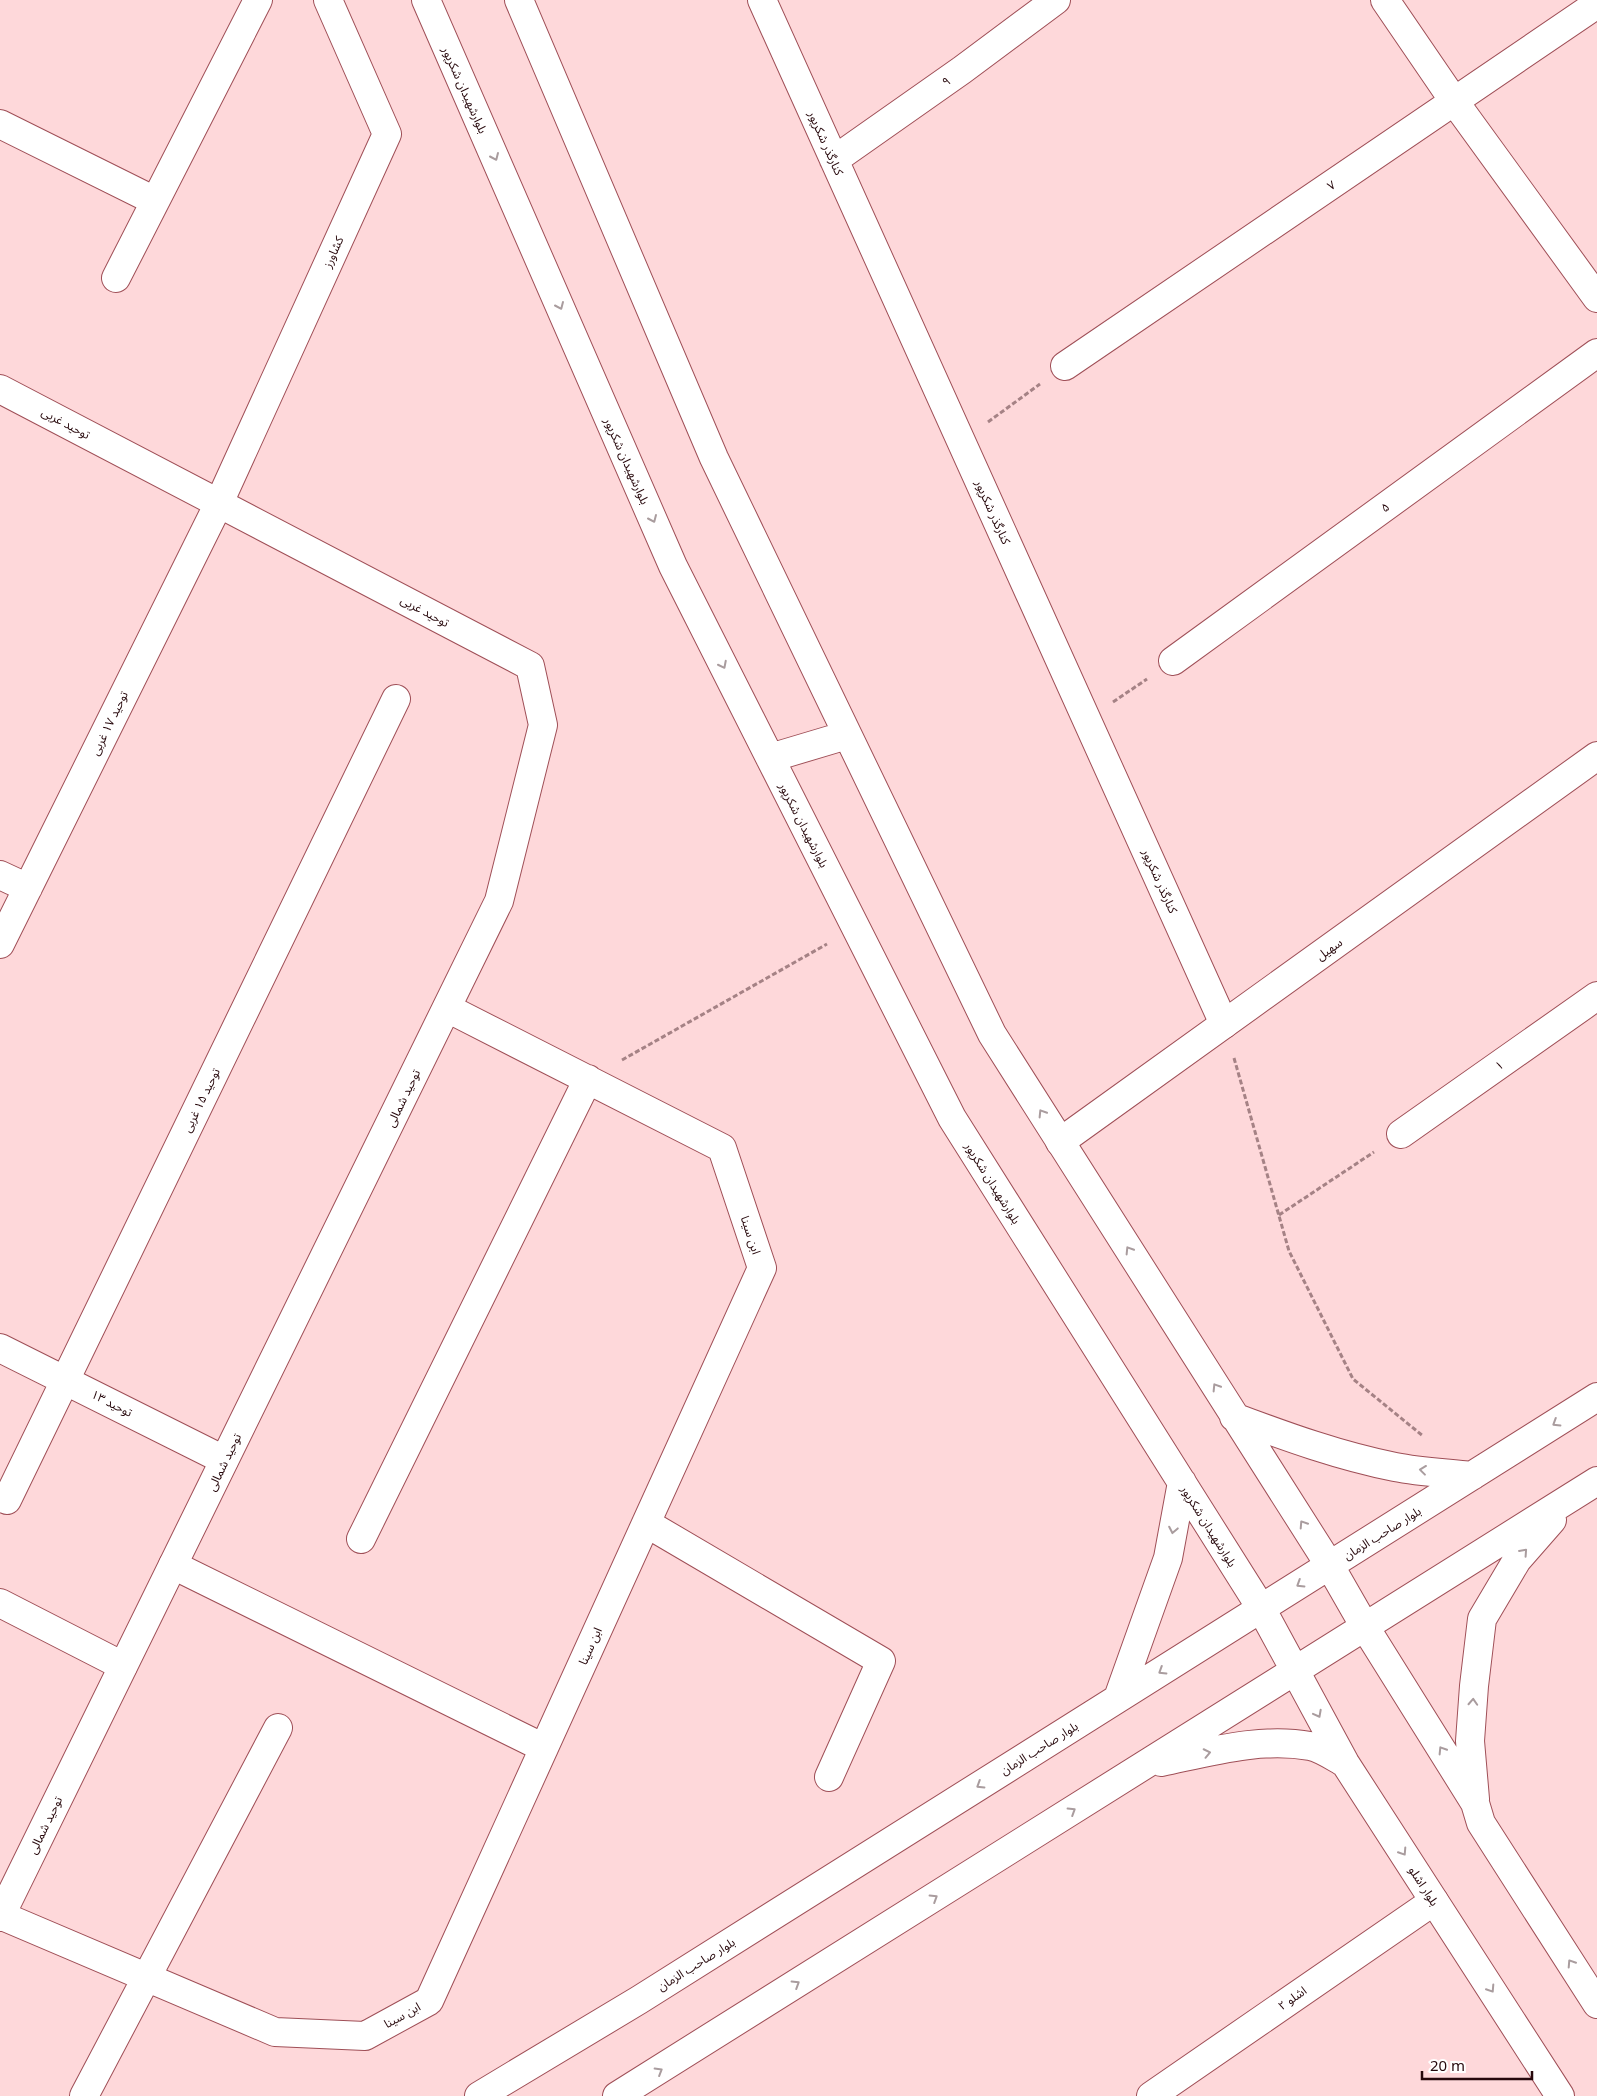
<svg xmlns="http://www.w3.org/2000/svg" width="1597" height="2096" font-family="'Noto Sans','Noto Sans Arabic',sans-serif">
  <style>
    .lines { fill: none; stroke-linecap: round; stroke-linejoin: round }
    .minor-casing { stroke: #9f4f57; stroke-width: 30 }
    .tertiary-casing { stroke: #9f4f57; stroke-width: 30 }
    .secondary-casing { stroke: #9f4f57; stroke-width: 30 }
    .path { stroke: #a58285; stroke-width: 3; stroke-dasharray: 5 2.5; stroke-linecap: butt }
    .minor { stroke: #fff; stroke-width: 28 }
    .tertiary { stroke: #fff; stroke-width: 28 }
    .secondary { stroke: #fff; stroke-width: 28 }
    .oneway { stroke: #a99c9e }
    .labels { text-anchor: middle; dominant-baseline: central; stroke-width: 4; stroke-linejoin: round; paint-order: stroke }
    .street-label { font-size: 12px; fill: #27080c; stroke: #fff }
  </style>
  <rect width="100%" height="100%" fill="#fed8da"/>
  <g class="lines">
    <g class="minor-casing">
      <path id="minor" d="M762,0L1224,1024
        M1385,0L1454,101L1597,298
        M0,124L155,201
        M834,160L962,70L1056,0
        M116,278L258,0
        M1065,366L1597,4
        M1173,661L1597,353
        M0,875L28,888
        M0,944L219,503L387,134L328,0
        M1401,1134L1597,996
        M0,1348L224,1460
        M7,1500L396,699
        M646,1523L881,1661L829,1777
        M361,1539L588,1079
        M173,1565L544,1748
        M0,1603L123,1666
        M0,1915L275,2032L365,2036L429,2001L762,1268L722,1148L447,1008
        M84,2096L278,1728
        M1151,2096L1434,1901"/>
    </g>
    <g class="tertiary-casing">
      <path id="tertiary" d="M0,389L530,666L543,725L499,901L0,1917
        M1060,1142L1597,756"/>
    </g>
    <g class="secondary-casing">
      <path id="secondary" d="M426,0L673,566L952,1118L1261,1608L1345,1763L1560,2096
        M519,0L714,458L992,1034L1330,1566L1365,1627L1475,1803L1481,1823L1597,2004
        M770,758L847,735
        M1234,1417C1287,1437 1340,1456 1395,1467C1420,1472 1446,1473 1472,1476
        M1118,1698L1168,1558L1182,1482
        M1161,1762C1209,1752 1260,1737 1310,1746C1321,1748 1334,1757 1345,1763
        M1475,1799L1470,1741L1474,1686L1482,1619L1517,1560L1552,1520
        M479,2096L639,2000L1597,1397
        M617,2096L1597,1481"/>
    </g>
    <path class="path" d="M988,422L1040,384
      M1113,702L1147,679
      M1234,1058L1289,1251L1353,1379L1423,1436
      M622,1060L827,944
      M1279,1215L1374,1152"/>
    <use href="#minor" class="minor"/>
    <use href="#tertiary" class="tertiary"/>
    <use href="#secondary" class="secondary"/>
  </g>
  <defs><path id="oneway-chevron" d="M-2-3.5L2.5 0L-2 3.5" fill="none" stroke-width="1.6" stroke-linecap="round" stroke-linejoin="round" transform="scale(1.25)"/></defs>
  <g class="oneway">
    <use href="#oneway-chevron" transform="translate(495 157) rotate(66)"/>
    <use href="#oneway-chevron" transform="translate(560 306) rotate(66)"/>
    <use href="#oneway-chevron" transform="translate(653 519) rotate(66)"/>
    <use href="#oneway-chevron" transform="translate(723 665) rotate(63)"/>
    <use href="#oneway-chevron" transform="translate(1042 1113) rotate(-122)"/>
    <use href="#oneway-chevron" transform="translate(1129 1250) rotate(-122)"/>
    <use href="#oneway-chevron" transform="translate(1216 1387) rotate(-122)"/>
    <use href="#oneway-chevron" transform="translate(1556 1423) rotate(148)"/>
    <use href="#oneway-chevron" transform="translate(1423 1470) rotate(-173)"/>
    <use href="#oneway-chevron" transform="translate(1303 1524) rotate(-123)"/>
    <use href="#oneway-chevron" transform="translate(1173 1530) rotate(101)"/>
    <use href="#oneway-chevron" transform="translate(1524 1552) rotate(-48)"/>
    <use href="#oneway-chevron" transform="translate(1300 1584) rotate(148)"/>
    <use href="#oneway-chevron" transform="translate(1162 1671) rotate(148)"/>
    <use href="#oneway-chevron" transform="translate(1473 1702) rotate(-87)"/>
    <use href="#oneway-chevron" transform="translate(1318 1714) rotate(62)"/>
    <use href="#oneway-chevron" transform="translate(1442 1750) rotate(-122)"/>
    <use href="#oneway-chevron" transform="translate(1207 1753) rotate(-12)"/>
    <use href="#oneway-chevron" transform="translate(980 1785) rotate(148)"/>
    <use href="#oneway-chevron" transform="translate(1072 1811) rotate(-32)"/>
    <use href="#oneway-chevron" transform="translate(1403 1852) rotate(57)"/>
    <use href="#oneway-chevron" transform="translate(934 1898) rotate(-32)"/>
    <use href="#oneway-chevron" transform="translate(1571 1963) rotate(-123)"/>
    <use href="#oneway-chevron" transform="translate(796 1984) rotate(-32)"/>
    <use href="#oneway-chevron" transform="translate(1491 1989) rotate(57)"/>
    <use href="#oneway-chevron" transform="translate(659 2071) rotate(-31)"/>
  </g>
  <g class="labels">
    <g class="street-label">
      <text transform="translate(946 81) rotate(-35)">۹</text>
      <text transform="translate(465 90) rotate(66)">بلوارشهیدان شکرپور</text>
      <text transform="translate(826 143) rotate(66)">کنارگذر شکرپور</text>
      <text transform="translate(1331 185) rotate(-34)">۷</text>
      <text transform="translate(333 252) rotate(-66)">کشاورز</text>
      <text transform="translate(66 423) rotate(28)">توحید غربی</text>
      <text transform="translate(627 461) rotate(66)">بلوارشهیدان شکرپور</text>
      <text transform="translate(1385 507) rotate(-36)">۵</text>
      <text transform="translate(993 512) rotate(66)">کنارگذر شکرپور</text>
      <text transform="translate(425 611) rotate(28)">توحید غربی</text>
      <text transform="translate(109 723) rotate(-64)">توحید ۱۷ غربی</text>
      <text transform="translate(804 825) rotate(63)">بلوارشهیدان شکرپور</text>
      <text transform="translate(1160 881) rotate(66)">کنارگذر شکرپور</text>
      <text transform="translate(1329 949) rotate(-36)">سهیل</text>
      <text transform="translate(1499 1065) rotate(-35)">۱</text>
      <text transform="translate(403 1098) rotate(-64)">توحید شمالی</text>
      <text transform="translate(201 1100) rotate(-64)">توحید ۱۵ غربی</text>
      <text transform="translate(993 1183) rotate(58)">بلوارشهیدان شکرپور</text>
      <text transform="translate(751 1235) rotate(72)">ابن سینا</text>
      <text transform="translate(112 1403) rotate(27)">توحید ۱۳</text>
      <text transform="translate(224 1462) rotate(-64)">توحید شمالی</text>
      <text transform="translate(1209 1526) rotate(58)">بلوارشهیدان شکرپور</text>
      <text transform="translate(1382 1533) rotate(-32)">بلوار صاحب الزمان</text>
      <text transform="translate(590 1646) rotate(-66)">ابن سینا</text>
      <text transform="translate(1039 1748) rotate(-32)">بلوار صاحب الزمان</text>
      <text transform="translate(45 1825) rotate(-64)">توحید شمالی</text>
      <text transform="translate(1424 1886) rotate(57)">بلوار اشلو</text>
      <text transform="translate(696 1964) rotate(-32)">بلوار صاحب الزمان</text>
      <text transform="translate(1292 1998) rotate(-35)">اشلو ۲</text>
      <text transform="translate(402 2015) rotate(-29)">ابن سینا</text>
    </g>
  </g>
  <path d="M1422 2071v8h110v-8" fill="none" stroke="#27080c" stroke-width="2.5"/>
  <text x="1430" y="2071" font-size="15" fill="#27080c" stroke="#ffffff" stroke-width="4" paint-order="stroke">20 m</text>
</svg>
